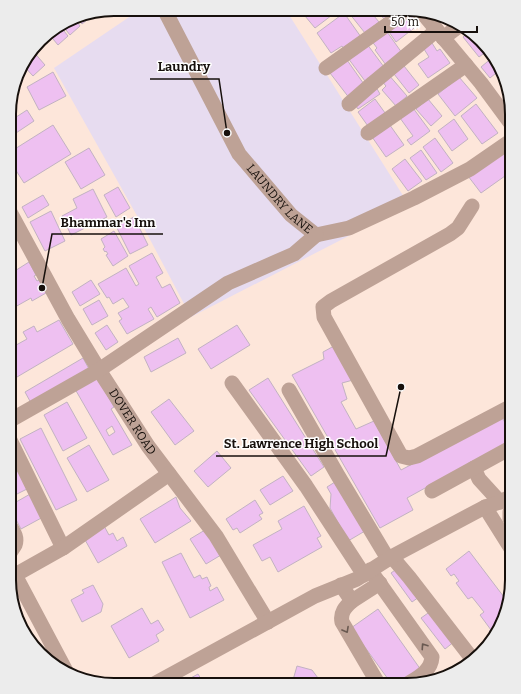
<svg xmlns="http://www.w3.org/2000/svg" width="521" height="694" font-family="Bitter,serif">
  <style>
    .industrial { fill: #e7dcf0 }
    .building { fill: #eec0f1; stroke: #c2b2c2; fill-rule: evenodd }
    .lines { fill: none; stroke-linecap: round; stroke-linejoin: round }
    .minor { stroke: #bea296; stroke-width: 15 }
    .oneway { stroke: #6a5951 }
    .labels { text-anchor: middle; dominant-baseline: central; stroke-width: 3; stroke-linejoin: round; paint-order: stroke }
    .street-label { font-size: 12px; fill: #17100c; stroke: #fff }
    .rim { fill: none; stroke: #17100c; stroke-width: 2 }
    .leader { fill: none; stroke: #17100c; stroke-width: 1.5 }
    .callout-dot { fill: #17100c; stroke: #fff; stroke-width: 1.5 }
    .callout-label { font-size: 13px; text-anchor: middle; font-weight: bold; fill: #17100c; stroke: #fff; stroke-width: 3; stroke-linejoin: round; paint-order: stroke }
  </style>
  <rect width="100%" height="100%" fill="#fde6da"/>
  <path class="industrial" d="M141,9L286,10L409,205L191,317L145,230L54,68Z"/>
  <path class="building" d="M300,10H334L336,12L315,28Z
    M353,10H369L379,22L365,33L349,13Z
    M377,10H395L384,19Z
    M89,13L92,16L82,24L76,17L80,15Z
    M344,13L361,37L344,49L342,46L331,53L317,33Z
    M409,13L418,25L396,42L387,29Z
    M74,18L80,26L70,35L62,25Z
    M60,26L68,36L58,45L48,33Z
    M385,29L402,53L386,65L375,50L377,48L371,40Z
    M470,30L487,51L479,57L463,37Z
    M432,43L437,51L440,49L450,63L428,78L418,64L429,57L424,49Z
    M367,44L384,67L365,81L348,58Z
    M32,50L45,65L33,76L22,64Z
    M493,57L501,69L490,78L481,67Z
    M347,60L366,87L350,99L330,73Z
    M404,66L419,85L409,93L394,74Z
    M53,72L66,96L39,110L27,87Z
    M388,74L407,96L396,106L382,90L386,86L381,80Z
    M459,77L477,98L455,116L438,94Z
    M376,87L380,94L358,109L353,102Z
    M375,99L388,117L370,129L358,112Z
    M428,99L442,116L431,126L416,109Z
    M476,104L498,133L482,144L461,116Z
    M413,108L430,131L411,145L407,140L413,136L400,118Z
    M27,110L34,121L10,137V121Z
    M454,119L468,139L452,151L438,131Z
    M387,121L404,145L386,157L370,134Z
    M53,125L71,154L24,183L10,161V152Z
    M435,138L453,163L441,172L423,147Z
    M89,148L105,175L81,189L65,162Z
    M506,148L512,156V171L481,193L468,176Z
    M421,150L437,173L426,180L410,158Z
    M405,159L422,181L408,191L392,169Z
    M118,187L130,208L116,217L104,195Z
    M93,189L107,217L71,235L62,216L77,208L73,199Z
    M43,195L49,205L28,218L22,207Z
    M51,211L65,241L45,251L30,222Z
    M134,217L148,245L130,254L116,226Z
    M114,231L128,256L113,266L106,255L108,254L106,251L105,252L103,249L105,247L101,239Z
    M152,253L163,273L156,277L162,288L170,284L180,303L157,317L151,307L148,309L154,319L127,334L119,321L122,319L118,313L129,307L123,298L113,304L109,297L107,298L98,284L126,268L136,286L139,284L129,266Z
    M29,262L36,275L34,276L37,281L39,280L46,293L32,301L31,298L15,307L16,310L10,314V274Z
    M91,280L100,294L80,306L72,292Z
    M99,300L108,316L92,325L83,309Z
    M59,320L73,344L17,377L9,363V349L27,339L23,332L34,326L37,332Z
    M107,325L118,342L106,350L95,333Z
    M237,325L250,345L211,369L198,349Z
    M178,338L186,353L151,372L144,357Z
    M334,346L353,380L342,383L347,399L341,402L356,429L374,421L401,470L502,417L512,436V440L407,498L413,510L380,528L292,375L324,359L323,352Z
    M83,358L89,369L31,403L25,392Z
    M97,377L114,407L111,409L132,445L113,455L75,389ZM112,426L115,432L109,436L106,430Z
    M268,378L324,467L311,476L249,390Z
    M169,399L194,431L175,445L151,412Z
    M67,402L87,438L63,451L44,415Z
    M41,428L77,500L56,510L20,439Z
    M89,445L109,480L87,492L67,458Z
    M217,451L231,468L208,487L194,471Z
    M16,467L27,489L9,498V471Z
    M283,476L293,491L270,505L260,490Z
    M335,482L365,531L348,541L330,508L331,494L327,487Z
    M32,493L45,516L21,529L9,506Z
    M176,497L180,508L191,521L155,543L140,519Z
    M255,500L263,513L259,515L262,519L240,533L237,528L233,530L226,519Z
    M304,506L321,536L317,538L322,547L278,572L270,557L262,561L253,545L282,529L278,521Z
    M103,524L109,535L113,533L117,541L123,537L127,546L98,563L84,538Z
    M205,530L221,555L206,564L190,539Z
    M469,551L507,601L495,638L489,631L491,630L480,615L484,612L472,597L468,599L456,583L459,581L454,574L451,576L446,569Z
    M181,553L194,578L200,575L202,579L207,577L211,586L209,587L210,591L217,587L224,600L190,618L162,562Z
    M398,568L419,597L412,602L391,573Z
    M93,585L103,604L101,612L82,622L71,600L84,593L82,590Z
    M142,608L151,624L158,620L164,630L156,635L159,641L129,658L111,626Z
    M378,609L421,670L401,685H383L382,684L388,679L351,628Z
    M431,611L455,641L445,649L421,618Z
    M297,666L312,670L321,682V685H275L289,678L293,680Z
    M198,674L204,684H180Z"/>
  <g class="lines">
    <g class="minor">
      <path id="s1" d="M164,9L239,154L291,215L316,235L349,228L414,198L470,169L512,140"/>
      <path d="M420,10L481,83L512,125"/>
      <path d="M443,38L459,26"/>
      <path d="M326,68L408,10"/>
      <path d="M349,104L373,83L437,30"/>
      <path d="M368,133L466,65"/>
      <path d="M472,206L458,228L450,234L331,301L323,307L324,317L401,456L409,458L417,456L512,406"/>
      <path id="s2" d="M10,212L68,319L99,370L148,446L216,536L268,622"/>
      <path d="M232,383L306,486L364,575"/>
      <path d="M289,390L337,474L388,559"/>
      <path d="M9,421L99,370L228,283L294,254L316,235"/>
      <path d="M9,438L63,548"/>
      <path d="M474,468L479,479L500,502"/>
      <path d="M432,491L512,447"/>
      <path d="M485,507L512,550"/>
      <path d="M512,523L510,519V512L512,511"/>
      <path d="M9,556C10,551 13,549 15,545C18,537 13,531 9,524"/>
      <path d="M392,557L409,577L470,656"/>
      <path d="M370,570L432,657C431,672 417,678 406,685"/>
      <path d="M341,585L352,601C345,607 340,613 342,622L379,685"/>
      <path d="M352,601L380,583"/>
      <path d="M66,671L15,575L63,548L169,474"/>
      <path d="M154,684L315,596L357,579L393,556L485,507L500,502L512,496"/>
    </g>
  </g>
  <defs><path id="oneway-chevron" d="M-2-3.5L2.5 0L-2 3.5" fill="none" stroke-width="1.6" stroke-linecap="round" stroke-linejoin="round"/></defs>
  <g class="oneway">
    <use href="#oneway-chevron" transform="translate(346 630) rotate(61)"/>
    <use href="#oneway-chevron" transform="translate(424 646) rotate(-124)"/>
  </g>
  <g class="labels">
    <g class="street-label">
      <text stroke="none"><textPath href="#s1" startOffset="224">LAUNDRY LANE</textPath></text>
      <text stroke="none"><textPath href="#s2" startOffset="243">DOVER ROAD</textPath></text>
    </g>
  </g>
  <path d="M0 0H521V694H0ZM114 16H407A98 98 0 0 1 505 114V580A98 98 0 0 1 407 678H114A98 98 0 0 1 16 580V114A98 98 0 0 1 114 16Z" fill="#ececec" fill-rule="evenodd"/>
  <path class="rim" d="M114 16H407A98 98 0 0 1 505 114V580A98 98 0 0 1 407 678H114A98 98 0 0 1 16 580V114A98 98 0 0 1 114 16Z"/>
  <path class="leader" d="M227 133L219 79H150M42 288L52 234H163M401 387L386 456H216"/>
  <g class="callout-dot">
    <circle cx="227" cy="133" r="4"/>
    <circle cx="42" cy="288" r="4"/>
    <circle cx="401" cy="387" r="4"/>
  </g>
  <g class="callout-label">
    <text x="184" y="71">Laundry</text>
    <text x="108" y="227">Bhammar's Inn</text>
    <text x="301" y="448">St. Lawrence High School</text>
  </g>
  <path d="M385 26v6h92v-6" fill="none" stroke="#17100c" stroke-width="2"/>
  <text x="391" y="26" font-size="12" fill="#17100c" stroke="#ffffff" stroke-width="3" paint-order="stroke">50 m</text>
</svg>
